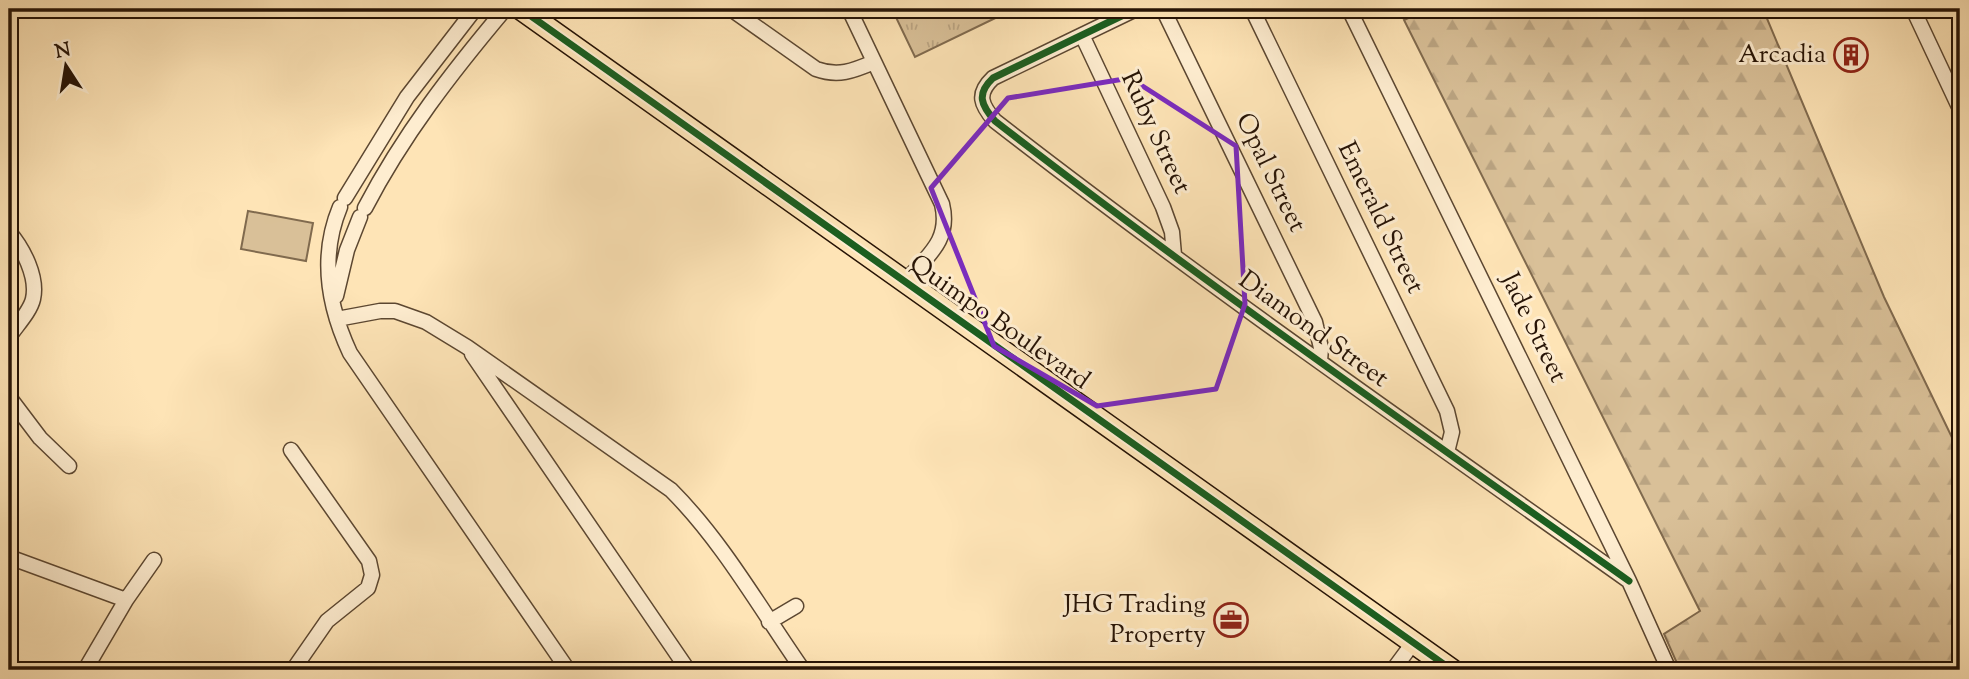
<svg xmlns="http://www.w3.org/2000/svg" width="1969" height="679" font-family="'Sorts Mill Goudy',serif">
  <style>
    .grass { fill: url(#grass-tufts); stroke: #806a4e; stroke-width: 2 }
    .forest { fill: url(#forest-firs); stroke: #806a4e; stroke-width: 2 }
    .pitch { fill: #d9c098; stroke: #806a4e; stroke-width: 2 }
    .lines { fill: none; stroke-linecap: round; stroke-linejoin: round }
    .street-casing { stroke: #5c4731; stroke-width: 17 }
    .primary-casing { stroke: #261305; stroke-width: 24 }
    .street { stroke: #feedd0; stroke-width: 14 }
    .primary { stroke: #fee4b6; stroke-width: 21 }
    .cycleway-casing { stroke: #feedd0; stroke-width: 11 }
    .cycleway { stroke: #1b5e20; stroke-width: 7 }
    .marked { fill: none; stroke: #7b2cbf; stroke-width: 5; stroke-linejoin: round }
    .labels { text-anchor: middle; dominant-baseline: central; stroke-width: 6; stroke-linejoin: round; paint-order: stroke }
    .poi-label { font-size: 26px; fill: #261305; stroke: #feedd0; text-anchor: end }
    .street-label { font-size: 26px; fill: #261305; stroke: #feedd0 }
  </style>
  <defs>
    <pattern id="grass-tufts" width="24" height="20" patternUnits="userSpaceOnUse" patternTransform="scale(1.75)"><rect width="24" height="20" fill="#d9c098"/><path d="M3 7l-1-3M5 7V3M7 7l1-3M15 17l-1-3M17 17v-4M19 17l1-3" fill="none" stroke="#baa482"/></pattern>
    <pattern id="forest-firs" width="22" height="20" patternUnits="userSpaceOnUse" patternTransform="scale(1.75)"><rect width="22" height="20" fill="#d9c098"/><path d="M5 1l3.5 6h-7zM16 11l3.5 6h-7z" fill="#baa482"/></pattern>
  </defs>
  <rect width="100%" height="100%" fill="#fee4b6"/>
  <filter id="stains"><feTurbulence type="fractalNoise" baseFrequency=".00286" numOctaves="4"/><feColorMatrix values="0 0 0 0 .2 0 0 0 0 .09 0 0 0 0 .02 0 0 0 .5 -.17"/></filter>
  <radialGradient id="worn" r=".72"><stop offset=".6" stop-color="#630" stop-opacity="0"/><stop offset="1" stop-color="#630" stop-opacity=".3"/></radialGradient>
  <path class="grass" d="M892,9H1014L915,57Z"/>
  <path class="forest" d="M1428,9H1763L1884,297L1960,454V670H1680L1664,634L1700,611L1404,20Z"/>
  <path class="pitch" d="M248,211L313,223L306,261L241,249Z"/>
  <g class="lines">
    <g class="street-casing">
      <path id="street" d="M731,9L816,69C838,77 853,71 874,62
        M849,9L942,204C951,241 927,256 905,282
        M1136,9L993,78C976,94 981,105 995,121C1201,281 1416,430 1629,581
        M1163,9L1315,322L1321,348L1320,361
        M1252,9L1447,411L1452,432L1447,452
        M1349,9L1629,581L1669,670
        M1913,9L1960,109
        M1082,35L1163,207L1172,232L1174,255
        M345,198L407,97L475,9
        M340,207C320,255 328,306 350,353L568,670
        M365,208C403,135 452,72 505,9
        M9,232C23,248 38,277 33,299C30,312 16,326 9,337
        M336,296L347,250L360,217
        M337,319L380,311H395L426,322L467,347L671,490C723,542 761,610 803,670
        M472,354L688,670
        M9,397L40,438L69,466
        M291,450L369,561L372,575L368,588L327,621L293,670
        M9,557L126,600
        M769,622L796,606
        M85,670L126,600L154,560
        M1393,670L1413,643"/>
    </g>
    <g class="primary-casing">
      <path id="primary" d="M521,9L1452,670"/>
    </g>
    <use href="#street" class="street"/>
    <use href="#primary" class="primary"/>
    <g class="cycleway-casing">
      <path id="cycleway" d="M521,9L1452,670
        M1136,9L993,78C976,94 981,105 995,121C1201,281 1416,430 1629,581"/>
    </g>
    <use href="#cycleway" class="cycleway"/>
  </g>
  <path class="marked" d="M1130,78L1236,146L1245,304L1216,389L1097,406L994,346L931,188L1008,98Z"/>
  <defs>
    <g id="building-ring" transform="scale(1.75)"><circle r="9.5" fill="#feedd0" stroke="#8f2418" stroke-width="1.5"/><path d="M-4-6H4V6H1V3H-1V6H-4ZM-2.5-4.3h1.7v1.8h-1.7ZM.8-4.3h1.7v1.8H.8ZM-2.5-1h1.7V.8h-1.7ZM.8-1h1.7V.8H.8Z" fill="#8f2418"/></g>
    <g id="office-ring" transform="scale(1.75)"><circle r="9.5" fill="#feedd0" stroke="#8f2418" stroke-width="1.5"/><path d="M-6-3h4V-5.5h4V-3h4V5H-6ZM-1-4.5V-3h2v-1.5ZM-6 0V1H6V0Z" fill="#8f2418"/></g>
  </defs>
  <g fill-rule="evenodd">
    <use href="#building-ring" x="1851" y="55"/>
    <use href="#office-ring" x="1231" y="620"/>
  </g>
  <g class="labels">
    <g class="poi-label">
      <text x="1826" y="55">Arcadia</text>
      <text x="1206" y="605">JHG Trading<tspan x="1206" dy="30">Property</tspan></text>
    </g>
    <g class="street-label">
      <text transform="translate(1155 133) rotate(65)">Ruby Street</text>
      <text transform="translate(1270 173) rotate(64)">Opal Street</text>
      <text transform="translate(1380 218) rotate(64)">Emerald Street</text>
      <text transform="translate(999 323) rotate(35)">Quimpo Boulevard</text>
      <text transform="translate(1533 328) rotate(64)">Jade Street</text>
      <text transform="translate(1313 330) rotate(36)">Diamond Street</text>
    </g>
  </g>
  <rect width="1969" height="679" fill="none" stroke="#fee4b6" stroke-width="35"/>
  <rect x="10" y="10" width="1948" height="658" fill="none" stroke="#261305" stroke-width="3.5"/>
  <rect x="18" y="18" width="1934" height="644" fill="none" stroke="#261305" stroke-width="2"/>
  <g transform="translate(66 66) rotate(348)" stroke="#feedd0" stroke-width="5" paint-order="stroke">
  <path d="M0-5L12 26L0 18L-12 26Z" fill="#261305"/>
  <text y="-10" font-size="19" font-weight="bold" text-anchor="middle" fill="#261305">N</text>
  </g>
  <rect width="100%" height="100%" filter="url(#stains)"/>
  <rect width="100%" height="100%" fill="url(#worn)"/>
</svg>
